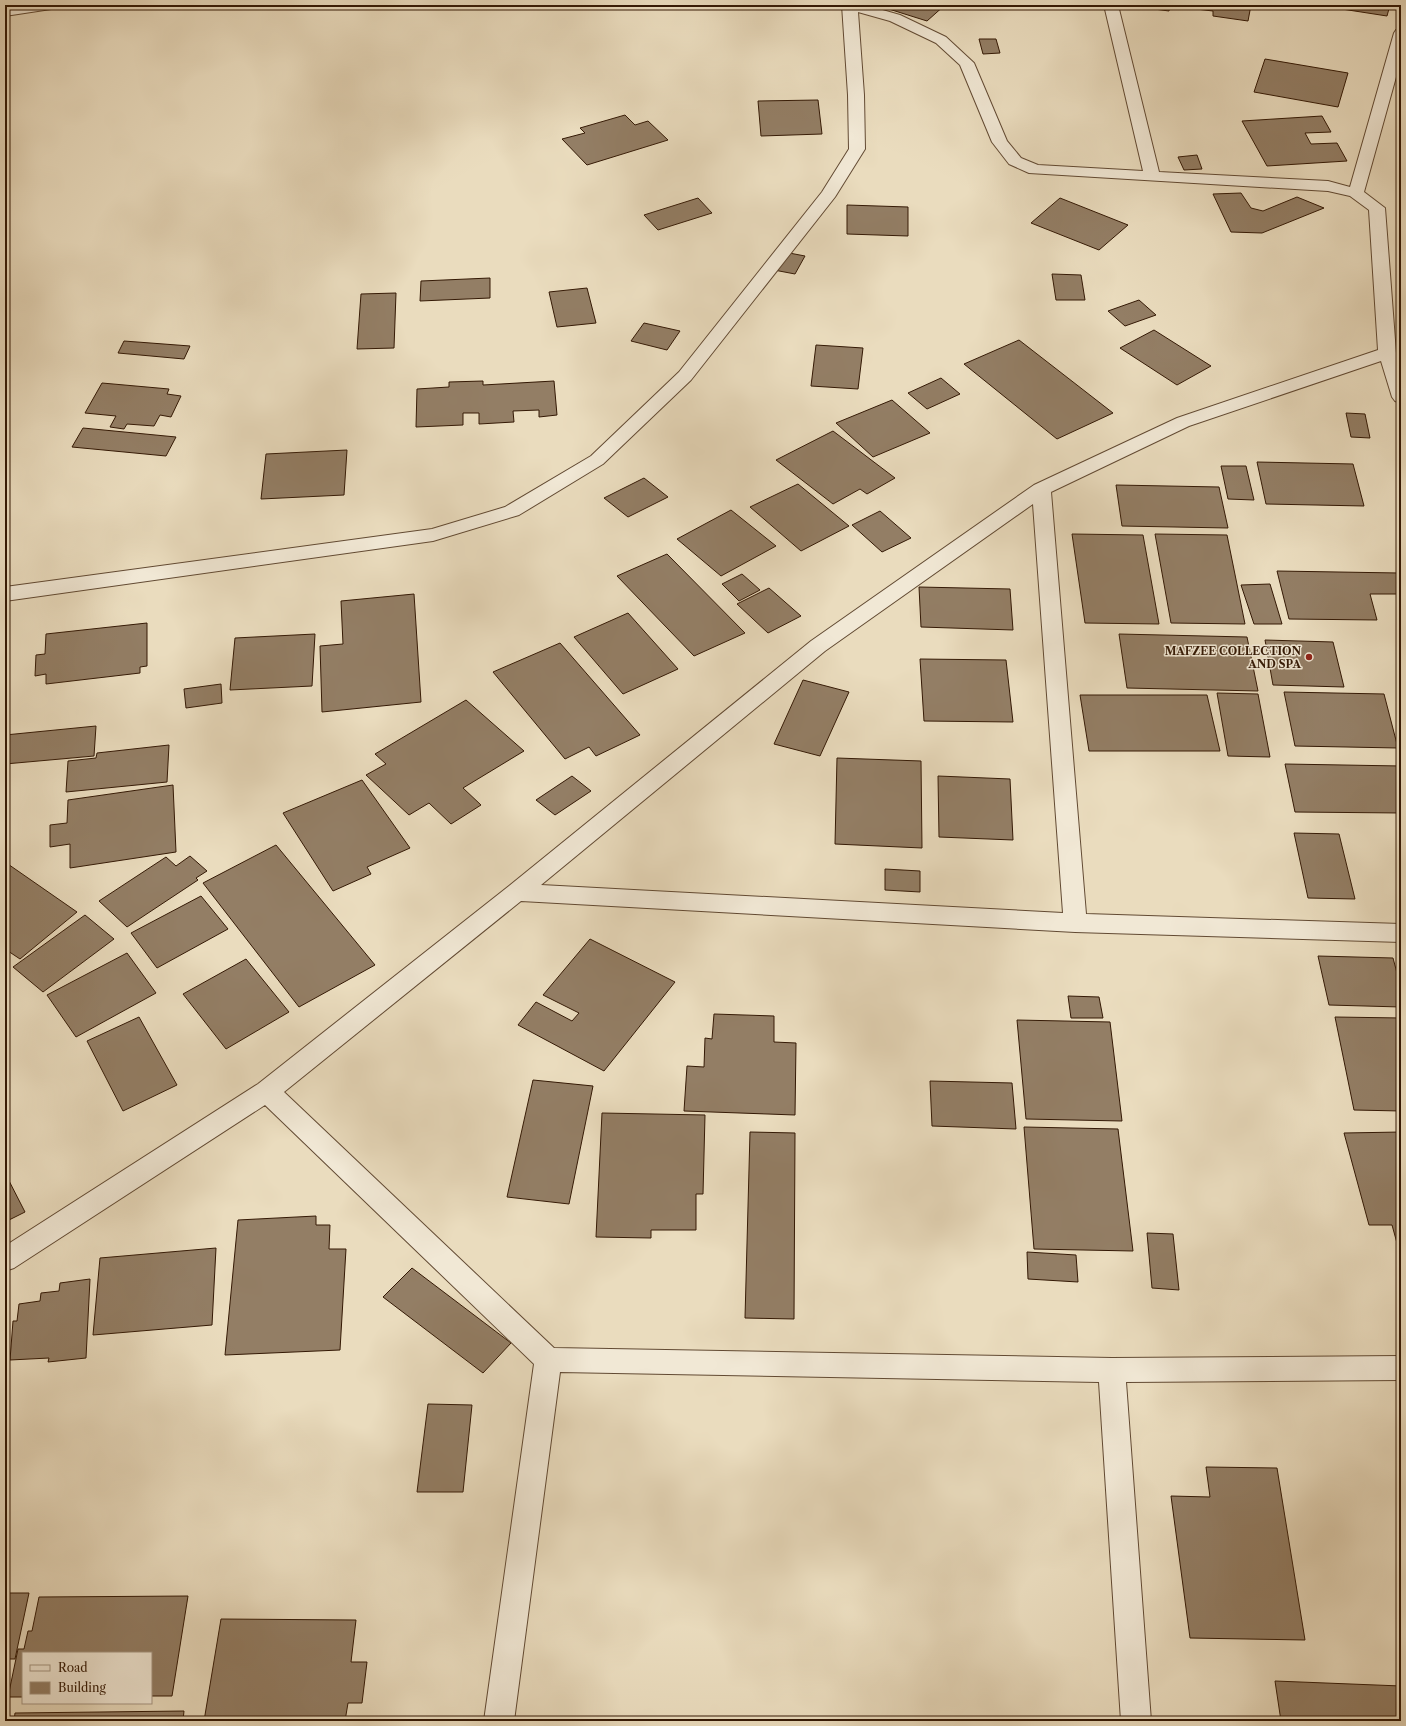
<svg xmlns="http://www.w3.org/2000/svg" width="1406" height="1726" font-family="'Libre Caslon Text',serif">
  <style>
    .building { fill: #937e65; stroke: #341905 }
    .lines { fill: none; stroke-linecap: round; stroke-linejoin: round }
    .minor-casing { stroke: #624a33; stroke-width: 2 }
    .minor { fill: #f1e8d5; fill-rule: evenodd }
    .poi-dot { fill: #8f2418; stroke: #f1e8d5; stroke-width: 1.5 }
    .labels { text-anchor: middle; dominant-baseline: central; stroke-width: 3; stroke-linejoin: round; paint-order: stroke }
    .poi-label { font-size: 11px; font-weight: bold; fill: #341905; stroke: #f1e8d5; text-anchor: end }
  </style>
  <rect width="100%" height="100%" fill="#eadcbe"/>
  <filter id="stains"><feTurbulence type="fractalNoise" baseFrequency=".005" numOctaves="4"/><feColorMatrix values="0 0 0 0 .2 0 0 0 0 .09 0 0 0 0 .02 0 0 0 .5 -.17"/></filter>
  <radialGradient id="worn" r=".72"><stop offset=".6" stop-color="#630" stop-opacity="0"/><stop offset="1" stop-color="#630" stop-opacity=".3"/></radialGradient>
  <path class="building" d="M876,5H945L927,21Z
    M1132,5H1251L1248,21L1213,16V11L1170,6L1169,11L1132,6Z
    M1316,5H1390L1387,16Z
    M979,39H996L1000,53L983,54Z
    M1265,59L1348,73L1338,107L1254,92Z
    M818,100L822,134L761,136L758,101Z
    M625,115L635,125L648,121L668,140L587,165L562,139L585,133L580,128Z
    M1322,116L1331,132L1305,133L1311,144L1337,143L1347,161L1267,166L1242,121Z
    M1197,155L1202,169L1184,170L1178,157Z
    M1241,193L1251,208L1263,211L1297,197L1324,208L1262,233L1231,232L1213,194Z
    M698,198L712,213L658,230L644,215Z
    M1060,198L1128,225L1099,250L1031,223Z
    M847,205L908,207V236L847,234Z
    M784,252L805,256L795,274L774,270Z
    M1052,274L1081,275L1085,300H1056Z
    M490,278V298L420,301L421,281Z
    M587,288L596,323L557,327L549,292Z
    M396,293L394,348L357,349L361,294Z
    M1139,300L1156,315L1125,326L1108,311Z
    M644,323L680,331L667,350L631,341Z
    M1154,330L1211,366L1177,385L1120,348Z
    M1019,340L1113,413L1057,439L964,364Z
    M124,341L190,346L184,359L118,353Z
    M816,345L863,348L858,389L811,386Z
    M941,378L960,394L927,409L908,393Z
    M483,381V385L554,381L557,415L539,417V410L513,411L514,422L479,424V413H463V425L416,427L417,389L449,387V382Z
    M102,383L169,389L167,394L181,396L171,417L160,415L154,426L127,424L124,429L110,427L116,416L85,413Z
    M892,400L930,433L873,457L836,423Z
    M1346,413L1365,414L1370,438L1351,437Z
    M83,428L176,437L166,456L72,447Z
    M833,431L895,478L867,494L860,489L833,504L776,460Z
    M347,450L344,495L261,499L266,454Z
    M1257,462L1353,464L1364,506L1266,504Z
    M1221,466H1246L1254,500L1228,499Z
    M644,478L668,497L628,517L604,498Z
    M798,484L849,526L801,551L750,507Z
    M1116,485L1219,487L1228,528L1122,526Z
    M731,510L776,546L721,576L677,539Z
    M880,511L911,538L882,552L852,525Z
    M1072,534L1143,535L1159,624L1085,623Z
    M1155,534L1227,535L1245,624L1171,623Z
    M667,554L745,633L694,656L617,576Z
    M1277,571L1399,573L1401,579V594H1370L1377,620L1289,619Z
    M742,574L760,590L739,601L722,584Z
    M1270,584L1282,624H1254L1241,585Z
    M919,587L1010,589L1013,630L921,627Z
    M769,588L801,616L768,633L737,604Z
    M414,594L421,702L322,712L320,646L343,644L341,601Z
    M628,613L678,669L623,694L574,637Z
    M147,623V666L140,667V673L46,684V674L35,676L36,655L45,654L46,634Z
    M315,634L312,686L230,690L235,638Z
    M1119,634L1247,637L1258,691L1127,688Z
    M1265,640L1333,642L1344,687L1273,685Z
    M560,643L640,735L596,756L589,747L565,759L493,672Z
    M920,659L1006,660L1013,722L924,721Z
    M803,680L849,692L820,756L774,744Z
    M221,684L222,703L186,708L184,689Z
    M1284,692L1384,694L1398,748L1295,746Z
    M1217,693L1258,694L1270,757L1228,756Z
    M1080,695H1207L1220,751H1089Z
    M466,700L524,751L463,788L481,805L451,824L429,803L409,815L366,775L386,764L375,754Z
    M96,726L94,756L5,764V735Z
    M169,745L167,782L66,792L68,761L96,758L97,753Z
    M837,758L921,761L922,848L835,844Z
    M1285,764L1401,766V813L1295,812Z
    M572,776L591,791L555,815L536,800Z
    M938,776L1010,779L1013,840L939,837Z
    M362,780L410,848L367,867L371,874L333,891L283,813Z
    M173,785L176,852L70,868V844L50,847V825L67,823L68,800Z
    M1294,833L1339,834L1355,899L1308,898Z
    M276,845L375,965L299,1007L203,883Z
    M190,856L207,871L196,878L198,880L127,927L99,901L166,857L176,866Z
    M5,862L77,912L20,959L5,949Z
    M885,869L920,871V892L885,890Z
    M201,896L228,929L157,968L131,933Z
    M85,915L114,939L43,992L13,967Z
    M590,939L675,982L604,1071L518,1025L536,1002L572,1021L579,1013L543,995Z
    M127,953L156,993L76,1037L47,995Z
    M1318,956L1393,958L1401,988V1007L1329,1005Z
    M246,959L289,1012L226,1049L183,994Z
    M1068,996L1099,997L1103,1018H1071Z
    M714,1014L774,1016V1042L796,1043L795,1115L684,1111L687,1066L704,1067L705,1038L712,1039Z
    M139,1017L177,1085L123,1111L87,1041Z
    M1335,1017L1401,1018V1111L1354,1110Z
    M1017,1020L1110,1022L1122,1121L1026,1119Z
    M533,1080L593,1086L569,1204L507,1197Z
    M930,1081L1012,1083L1016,1129L932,1126Z
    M602,1113L705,1115L703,1194H696V1230H651V1238L596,1237Z
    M1024,1127L1118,1129L1133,1251L1034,1249Z
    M750,1132L795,1133L794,1319L745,1318Z
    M1401,1132V1254H1400L1392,1225H1369L1344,1133Z
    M5,1173L25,1212L5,1222Z
    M316,1216V1225H330L329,1249H346L340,1350L225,1355L238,1220Z
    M1147,1233L1173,1234L1179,1290L1152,1288Z
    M216,1248L212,1325L93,1335L100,1258Z
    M1027,1252L1076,1255L1078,1282L1028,1279Z
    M412,1268L511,1343L483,1373L383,1297Z
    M90,1279L86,1358L48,1362L49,1358L10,1360L13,1321H17L19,1304L40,1301L41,1293L59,1291L60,1283Z
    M1397,1393H1401V1413Z
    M428,1404L472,1405L463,1492H417Z
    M1206,1467L1277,1468L1305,1640L1190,1638L1171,1496L1210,1497Z
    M5,1593H29L15,1659H5Z
    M188,1596L172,1696H151V1653H23V1697H8L18,1649H24L28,1631H32L39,1597Z
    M221,1619L356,1620L351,1662H367L362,1703H348L345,1721H204Z
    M1275,1681L1401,1686V1721H1281Z
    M184,1711L183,1721H14L15,1713Z"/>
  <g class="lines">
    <g class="minor-casing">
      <path id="minor" d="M23,5H58L56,8L51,9L5,16V8Z
        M842,5H865L900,15L946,37L974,63L1007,141L1021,158L1038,165L1143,171L1104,5H1118L1159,172L1328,181L1350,187L1394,33L1396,30L1401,29V59L1364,192L1385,208L1396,353L1401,369V403L1395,401L1392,397L1381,361L1189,426L1051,492L1086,914L1401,924V942L1075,932L521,901L284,1092L554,1348L1112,1358L1401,1356V1380L1126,1382L1151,1721H1121L1099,1382L560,1372L514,1721H484L534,1364L265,1105L14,1268L5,1271V1246L258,1084L509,886L811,641L1034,485L1177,418L1378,350L1369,210L1350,196L1328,191L1029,173L1009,164L992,142L960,65L936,43L890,21L858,12L864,95L865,149L835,197L691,380L603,464L519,515L433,541L5,601V587L432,529L505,507L591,456L679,372L822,192L849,149L848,95ZM1033,504L1063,913L541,885L825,651Z"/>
    </g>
    <use href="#minor" class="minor"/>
  </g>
  <circle class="poi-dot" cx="1309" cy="657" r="4"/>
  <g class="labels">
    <g class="poi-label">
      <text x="1301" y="651">MAFZEE COLLECTION<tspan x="1301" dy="13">AND SPA</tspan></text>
    </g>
  </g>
  <rect width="1406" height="1726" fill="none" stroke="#eadcbe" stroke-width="20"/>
  <rect x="6" y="6" width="1394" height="1714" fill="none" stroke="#341905" stroke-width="2"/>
  <rect x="10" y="10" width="1386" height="1706" fill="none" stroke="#341905"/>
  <rect x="22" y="1652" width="130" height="52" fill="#f1e8d5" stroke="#a59582"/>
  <rect x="30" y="1665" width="20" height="6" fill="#f1e8d5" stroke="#a59582"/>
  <text x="58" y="1672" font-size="12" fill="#341905">Road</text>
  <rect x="30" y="1682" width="20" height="12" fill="#937e65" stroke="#a59582"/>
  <text x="58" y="1692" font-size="12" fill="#341905">Building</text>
  <rect width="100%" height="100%" filter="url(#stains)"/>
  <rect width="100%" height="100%" fill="url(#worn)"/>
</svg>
